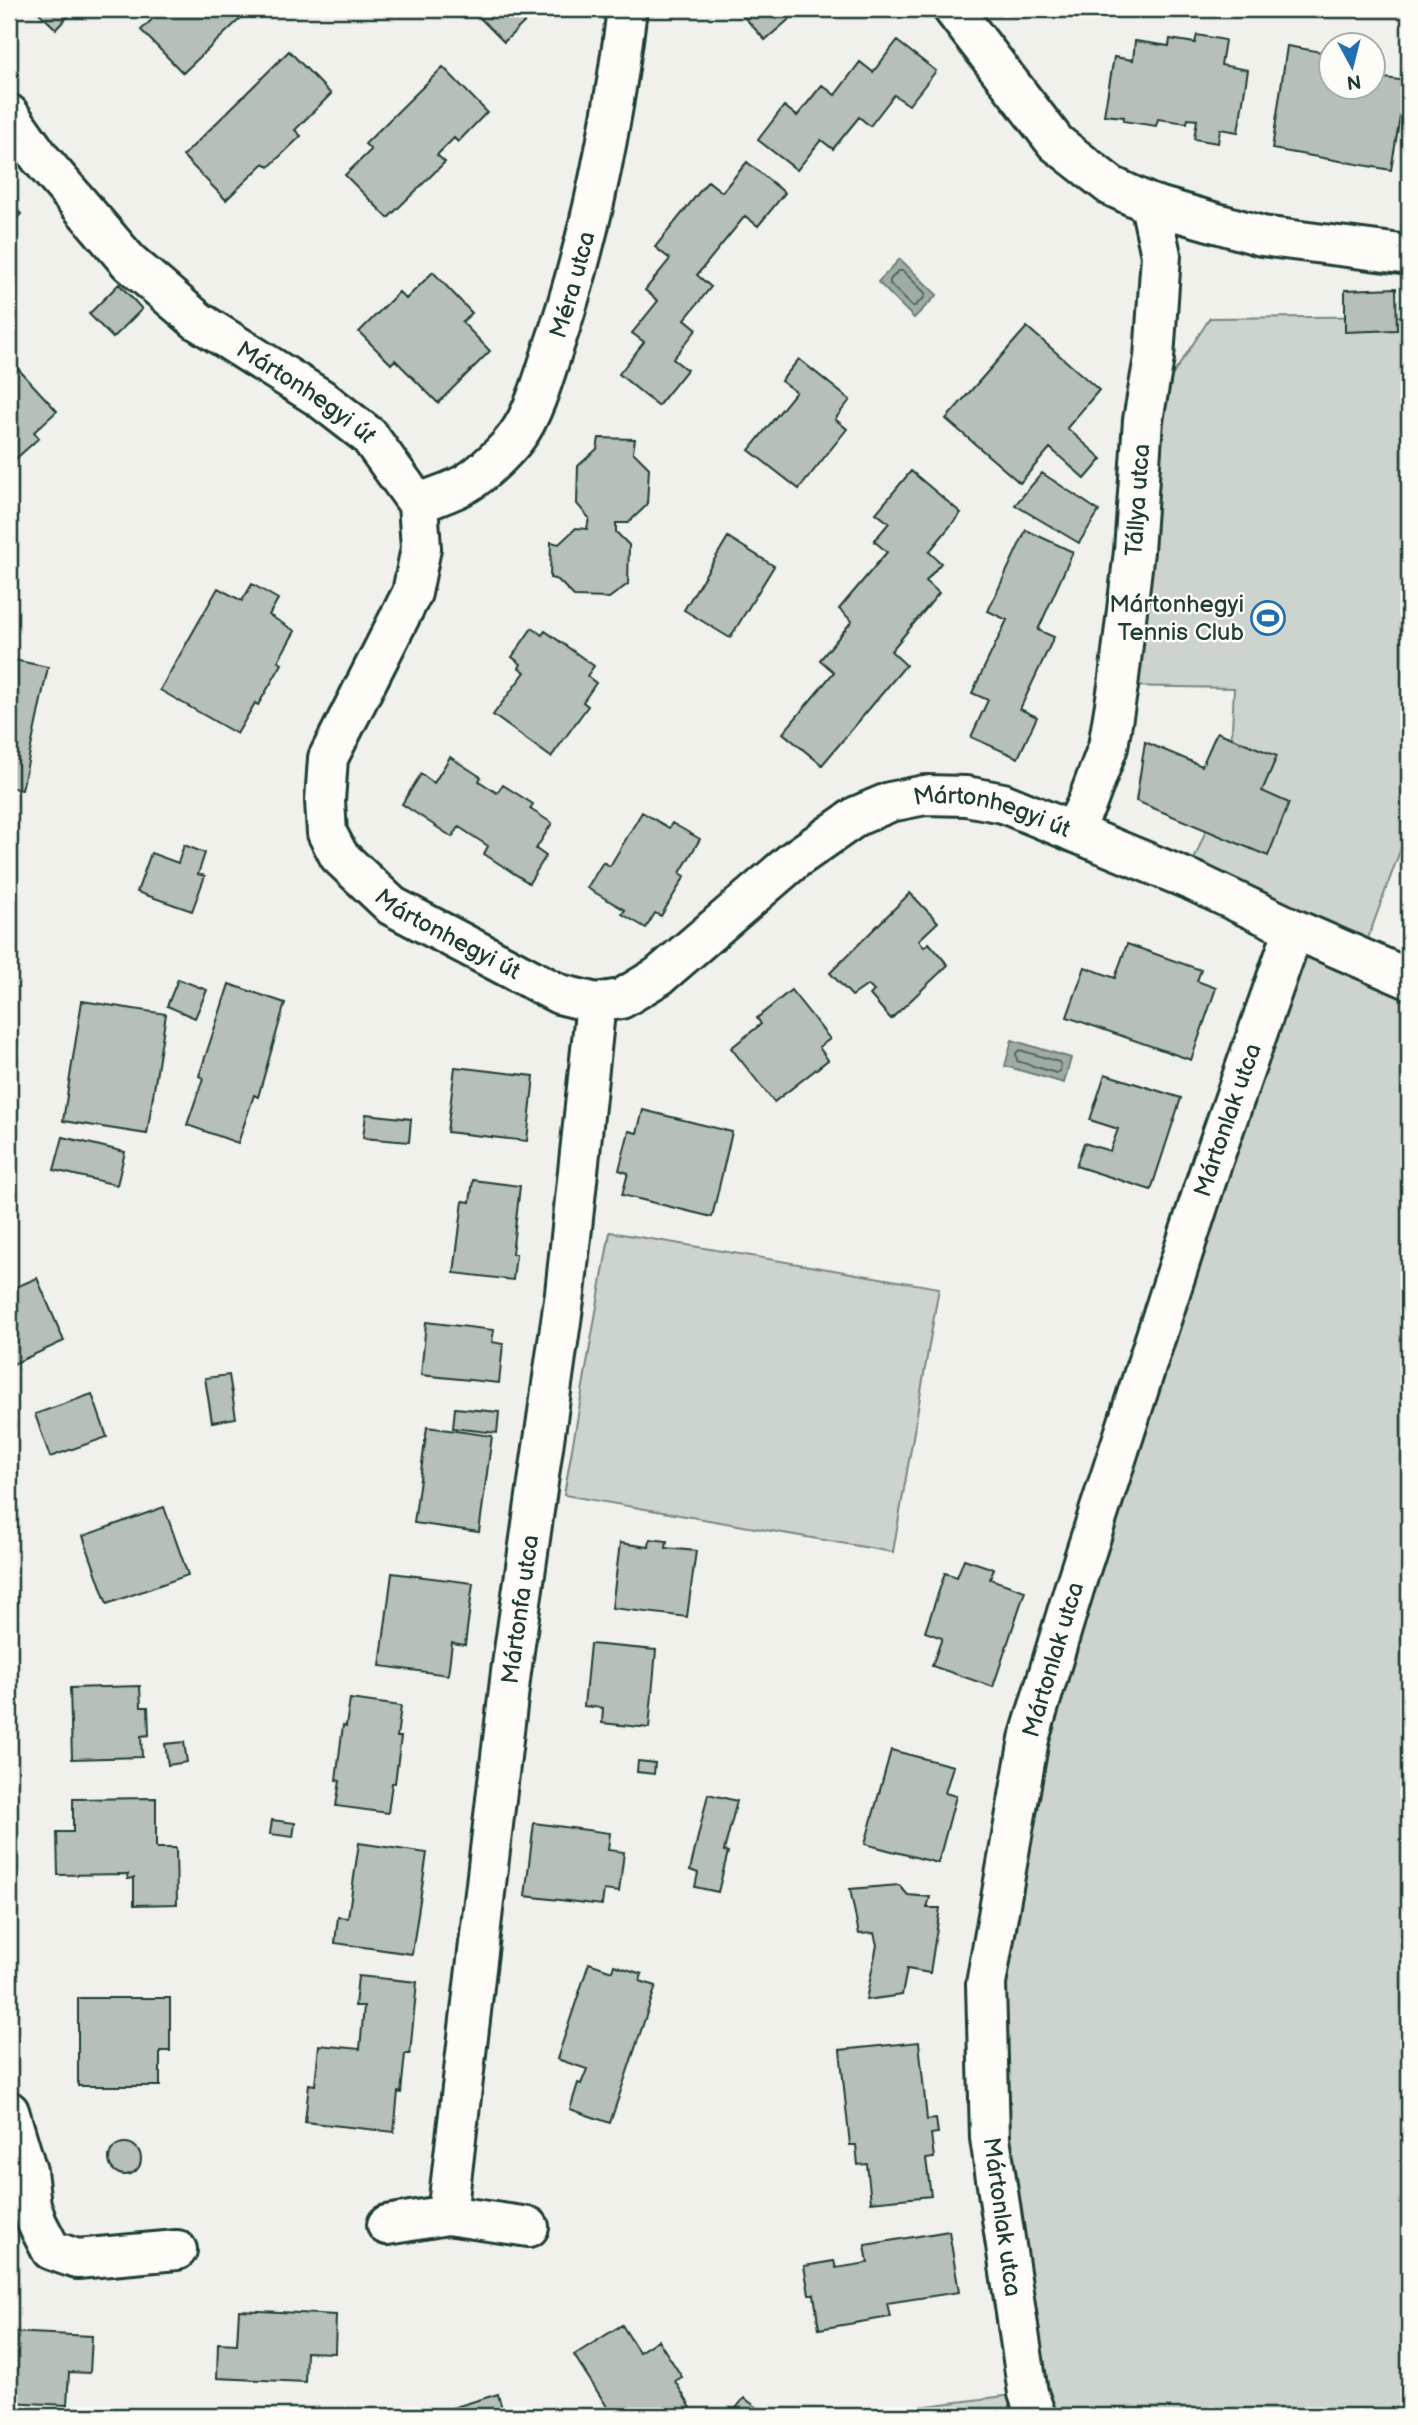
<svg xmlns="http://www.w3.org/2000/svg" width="1418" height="2425" font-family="'Balsamiq Sans',sans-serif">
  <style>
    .green { fill: #cdd3cd; stroke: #768880; stroke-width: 2 }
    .water { fill: #9faca4; stroke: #6c8077; stroke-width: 2 }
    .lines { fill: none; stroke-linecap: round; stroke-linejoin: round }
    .shore { stroke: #526961; stroke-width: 2 }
    .building { fill: #b6bfb8; stroke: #1f3d34; stroke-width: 2 }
    .minor-casing { stroke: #1f3d34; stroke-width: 44 }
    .minor { stroke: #fdfcf7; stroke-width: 38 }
    .labels { text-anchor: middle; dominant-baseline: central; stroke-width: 5; stroke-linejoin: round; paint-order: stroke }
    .street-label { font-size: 24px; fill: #1f3d34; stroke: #fdfcf7 }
    .poi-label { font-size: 24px; fill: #1f3d34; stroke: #fdfcf7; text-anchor: end }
  </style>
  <rect width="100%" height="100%" fill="#f0f1eb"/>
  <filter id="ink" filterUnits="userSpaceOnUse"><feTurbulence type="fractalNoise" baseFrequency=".0143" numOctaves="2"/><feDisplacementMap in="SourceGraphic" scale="14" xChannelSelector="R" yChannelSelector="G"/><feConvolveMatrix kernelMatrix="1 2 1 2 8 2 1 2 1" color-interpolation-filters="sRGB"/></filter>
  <g filter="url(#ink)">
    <path class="green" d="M1409,316V826L1367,941L1192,865L1230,770L1234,688L1118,686L1143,420L1210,318Z
      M1294,929L1409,979V2416H849L1028,2393L990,2138L1029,1739Z
      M610,1232L939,1288L893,1552L564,1495Z"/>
    <path class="water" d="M900,259L937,295L914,318L878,282Z
      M1012,1040L1071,1058L1064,1083L1005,1066Z"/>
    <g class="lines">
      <path class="shore" d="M898,271H903L925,293V297L915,306H912L890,284V280Z
        M1020,1050L1059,1062L1061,1065L1060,1071L1056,1073L1017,1061L1016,1053Z"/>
    </g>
    <path class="building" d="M35,9H75L56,29Z
      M163,9H234L242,17L183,73L141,30Z
      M471,9H538L504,42Z
      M737,9H801L765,40Z
      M1197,35L1225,40L1221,65L1248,70L1238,132L1220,129L1218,143L1194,139L1197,120L1188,119L1187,123L1158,119L1156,126L1123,121L1124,117L1104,115L1114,57L1133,60L1135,41L1169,46L1170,39L1195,43Z
      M897,41L936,71L909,105L894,95L870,126L859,117L833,149L821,140L797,170L758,140L784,106L797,116L822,85L835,95L860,62L873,72Z
      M1287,46L1328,53L1326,64L1330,65V88H1372V76L1406,81L1391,170L1272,149Z
      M289,51L331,94L295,130L301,136L269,167L264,163L226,200L183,156Z
      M443,67L487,112L458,142L454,138L437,155L445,162L388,218L345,175L371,150L365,144Z
      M747,162L785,193L758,226L745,216L697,275L711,287L685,319L697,329L673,359L687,370L658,406L619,374L644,342L632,333L658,301L645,290L670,259L655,247L708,181L722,192Z
      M9,201L21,214L9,226Z
      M433,272L472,313L462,322L490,351L438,403L395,360L391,364L359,332L399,292L406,299Z
      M119,284L142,309L113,338L89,314Z
      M1396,288L1397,330L1345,332V290Z
      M1027,327L1099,390L1067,428L1102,459L1085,479L1050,448L1020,483L946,419Z
      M9,359L57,411L34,432L39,438L11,463L9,461Z
      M799,359L850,400L835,419L847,429L799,489L749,450L796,392L781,381Z
      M599,438L635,439L633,452L649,468L647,505L628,523H616V532L629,545L628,584L609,598L575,597L558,580L550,578L551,542L559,544L576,528L587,529L589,518L577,504L578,466L597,449Z
      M911,471L961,513L929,552L941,563L926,581L939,593L891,651L906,665L822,765L783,733L834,672L820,660L852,621L839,609L887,552L874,541L889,523L876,513Z
      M1042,473L1099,511L1079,543L1015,505Z
      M1026,530L1073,552L1038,630L1054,637L1020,709L1037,717L1018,758L971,737L988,700L972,693L1007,620L988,611Z
      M728,537L774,566L730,638L684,610Z
      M252,584L278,599L269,615L295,631L278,661L282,664L258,705L255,703L237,734L160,690L218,588L242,601Z
      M532,628L542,635L545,631L594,666L587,676L596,683L583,702L588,706L551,757L493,715L525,672L519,668L521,664L512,657Z
      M9,659L48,667L22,790L9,787Z
      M1217,732L1277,756L1262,791L1289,803L1268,856L1136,801L1145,742L1202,766Z
      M450,757L481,777L479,781L497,793L503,785L533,804L530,809L552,823L536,849L546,856L529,883L484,854L488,846L459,827L452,837L402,804L421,774L434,783Z
      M642,812L669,828L672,823L700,839L680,873L685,876L661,916L655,913L646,928L622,914L625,910L587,888L603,862L610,866Z
      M184,845L205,853L198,874L205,876L192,911L137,892L151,853L178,863Z
      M910,893L938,922L919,940L924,947L929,943L948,965L891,1019L870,995L874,991L868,985L852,996L830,973Z
      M1127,944L1201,970L1197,981L1216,988L1191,1060L1067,1017L1085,967L1115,978Z
      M178,979L207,990L195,1018L167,1006Z
      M229,984L285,1003L258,1097L254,1095L238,1143L187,1125L203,1078L199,1076Z
      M791,990L830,1039L819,1047L828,1060L774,1102L731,1048L761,1024L757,1018Z
      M82,1001L166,1014L147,1134L63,1121Z
      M455,1067L534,1076L527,1141L447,1132Z
      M1105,1074L1181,1098L1151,1190L1076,1166L1084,1143L1110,1151L1118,1129L1090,1120Z
      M643,1110L732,1132L712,1217L622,1195L628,1173L619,1170L629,1131L637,1133Z
      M366,1114L411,1119L409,1142L363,1138Z
      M63,1137L125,1152L117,1185L54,1170Z
      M473,1180L520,1186L512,1254H516L513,1280L454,1273L463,1201L470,1202Z
      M37,1278L64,1341L9,1366V1290Z
      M426,1322L494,1330L492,1342L503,1344L499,1383L421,1375Z
      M229,1375L236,1418L212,1422L205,1378Z
      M92,1394L107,1437L50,1457L35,1414Z
      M455,1408L499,1412L497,1433L453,1428Z
      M427,1427L492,1436L479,1532L414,1523Z
      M164,1507L188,1575L107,1604L83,1536Z
      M650,1539L667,1541L666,1548L696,1551L687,1617L612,1608L620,1543L649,1547Z
      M964,1559L994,1569L990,1579L1025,1591L993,1687L932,1666L942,1638L925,1632L945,1573L957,1577Z
      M392,1573L473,1583L465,1645L452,1643L448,1675L380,1666Z
      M590,1644L656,1650L649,1728L602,1723L603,1708L584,1706Z
      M140,1686L141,1707H148L149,1735L141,1736L142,1757L72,1759L70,1688Z
      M350,1699L401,1706L397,1737H401L395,1783H392L388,1813L336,1806L340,1781L336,1780L343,1725L346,1726Z
      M184,1742L187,1762L168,1765L165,1744Z
      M891,1750L953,1766L945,1793L956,1796L938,1863L865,1844Z
      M638,1761L655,1763L654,1774L637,1772Z
      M708,1794L737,1801L724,1851L728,1852L718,1892L695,1887L698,1873L690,1870Z
      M156,1798V1848H176L177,1904L134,1905V1878L128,1879V1874L58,1875L57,1832H73V1799Z
      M272,1820L295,1823L293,1837L270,1834Z
      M534,1823L610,1833L608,1850L624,1852L619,1892L604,1890L602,1905L525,1896Z
      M359,1843L427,1853L412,1954L335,1943L338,1917L348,1918Z
      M899,1885L908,1895L930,1897L927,1908H940L930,1973L907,1969L902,1995L866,2000L877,1945L874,1933L859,1934L850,1889Z
      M589,1963L612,1971L614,1965L642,1974L640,1981L656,1986L610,2123L570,2109L578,2083L581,2084L587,2069L557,2059Z
      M358,1976L417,1982L410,2054H405L401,2093L398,2092L394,2132L305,2122L309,2084L315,2085L319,2045L360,2049L364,2006H355Z
      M78,1998H170V2051H160V2086H78Z
      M919,2042L927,2120L936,2119L938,2133L931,2134L934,2158L926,2159L931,2196L871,2202L867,2164L858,2165L856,2145H850L840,2050Z
      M109 2159a16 16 0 1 1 32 0a16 16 0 1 1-32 0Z
      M949,2231L959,2292L887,2303L890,2317L819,2329L814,2294H809L804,2266L834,2261L836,2268L868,2263L865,2245Z
      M239,2310L336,2315L335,2353L306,2352L305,2382L217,2378L218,2343L237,2344Z
      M622,2325L639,2352L658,2340L682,2377L675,2381L691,2408L677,2416H613L574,2355Z
      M9,2332L92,2336L90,2373L69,2372L67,2405L9,2402Z
      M498,2394L504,2416H440L439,2412Z
      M744,2398L769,2416H730Z"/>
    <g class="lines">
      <g class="minor-casing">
        <g id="minor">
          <path d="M953,9L1056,143L1111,186L1150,204L1262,236L1409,255"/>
          <path id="s1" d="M9,114L40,158L129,262L198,321L320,398L369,436L418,504L421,548L412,593L328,758L325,801L327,833L339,856L392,906L559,994L596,1003L621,999L659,976L794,860L857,816L890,802L925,795L966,796L1003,803L1195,882L1294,929L1409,979"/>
          <path id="s2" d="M418,504C433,497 452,492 467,483C482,474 507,450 517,436C533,415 544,377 552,352C590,241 613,125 627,9"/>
          <path id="s3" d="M1073,832L1087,803L1108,747L1118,686L1134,551L1143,420L1154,358L1161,255L1150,204"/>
          <path d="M9,2111L27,2171L31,2205L37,2223L51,2250L77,2259L177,2250"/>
          <path d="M387,2225L447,2215"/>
          <path id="s4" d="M529,2227L447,2215L511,1672L565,1293L596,1003"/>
          <path id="s5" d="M1036,2416L1028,2393L990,2138L986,1984L1029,1739L1074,1589L1212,1163L1294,929"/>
        </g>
      </g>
      <use href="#minor" class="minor"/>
    </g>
  </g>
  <defs>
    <g id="stadium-ring" transform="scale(1.75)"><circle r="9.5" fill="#fdfcf7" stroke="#1f6fb2" stroke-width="1.5"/><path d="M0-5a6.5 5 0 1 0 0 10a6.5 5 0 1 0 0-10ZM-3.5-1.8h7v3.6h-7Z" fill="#1f6fb2"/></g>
  </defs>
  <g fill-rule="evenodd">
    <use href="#stadium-ring" x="1268" y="618"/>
  </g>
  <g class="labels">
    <g class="street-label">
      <text stroke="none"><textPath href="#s2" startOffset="284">Méra utca</textPath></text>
      <text stroke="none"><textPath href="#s1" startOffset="411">Mártonhegyi út</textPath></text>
      <text stroke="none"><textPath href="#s3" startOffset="341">Tállya utca</textPath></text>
      <text stroke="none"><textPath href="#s1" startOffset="1713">Mártonhegyi út</textPath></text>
      <text stroke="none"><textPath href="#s1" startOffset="1083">Mártonhegyi út</textPath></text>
      <text stroke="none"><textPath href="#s5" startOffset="1335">Mártonlak utca</textPath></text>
      <text stroke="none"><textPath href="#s4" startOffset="693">Mártonfa utca</textPath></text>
      <text stroke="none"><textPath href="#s5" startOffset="768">Mártonlak utca</textPath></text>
      <text transform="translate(1002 2217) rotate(82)">Mártonlak utca</text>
    </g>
    <g class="poi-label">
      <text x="1244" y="604">Mártonhegyi<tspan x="1244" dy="28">Tennis Club</tspan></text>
    </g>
  </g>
  <rect width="1418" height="2425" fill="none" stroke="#fdfcf7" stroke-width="35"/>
  <rect x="18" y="18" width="1383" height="2390" fill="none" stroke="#1f3d34" stroke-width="2.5" filter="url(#ink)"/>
  <g transform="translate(1352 66) rotate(173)"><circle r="33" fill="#fdfcf7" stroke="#a4b0a9" stroke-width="2"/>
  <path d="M0-5L12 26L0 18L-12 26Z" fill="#1f6fb2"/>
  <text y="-10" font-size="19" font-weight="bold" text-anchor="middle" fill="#1f3d34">N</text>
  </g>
</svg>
